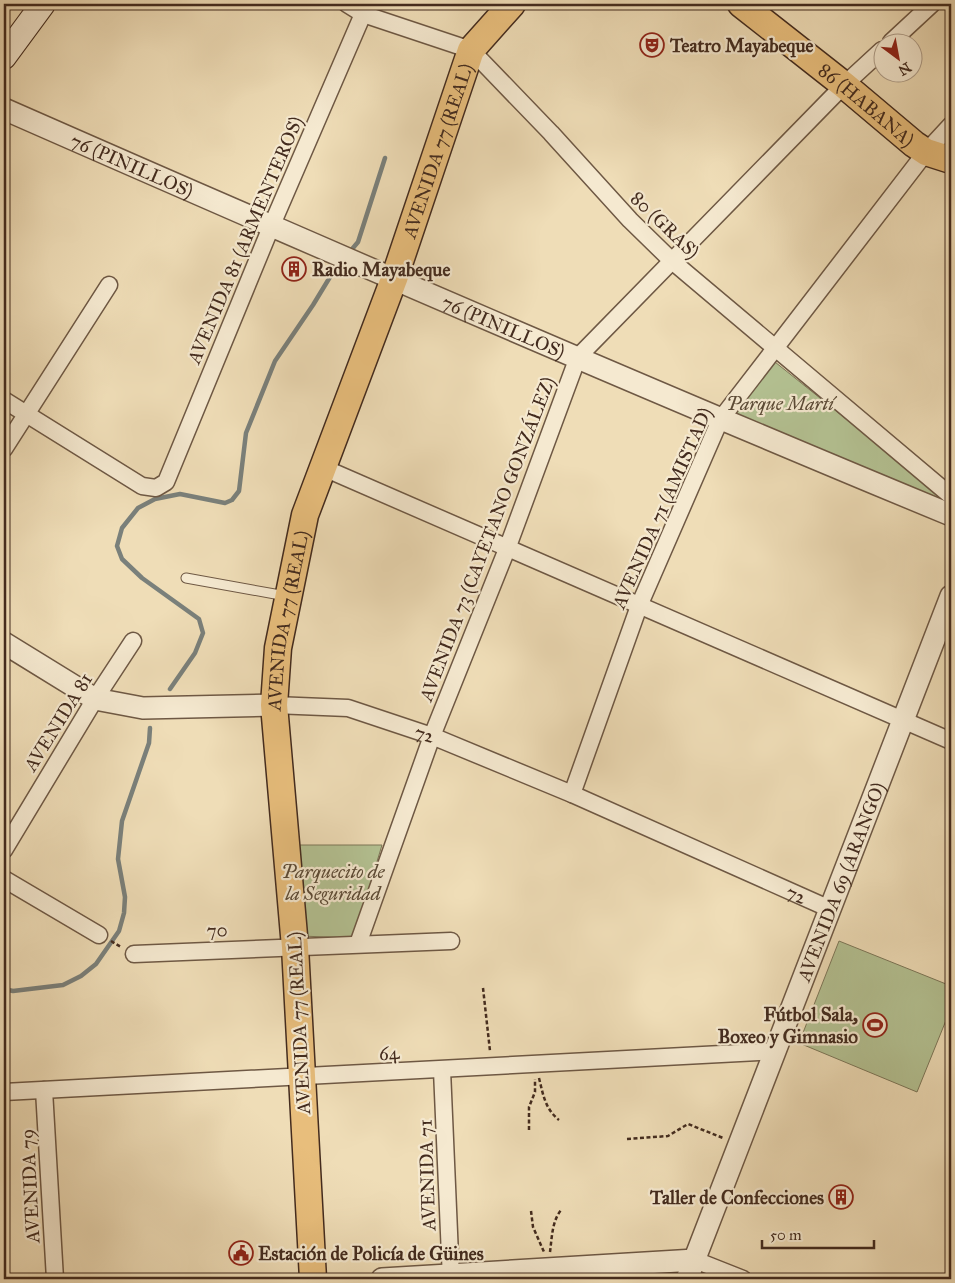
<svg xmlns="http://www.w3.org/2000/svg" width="955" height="1283" font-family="'IM FELL Great Primer',serif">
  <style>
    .green { fill: #b4c293; stroke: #7c7658 }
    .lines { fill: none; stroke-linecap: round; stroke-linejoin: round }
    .stream { stroke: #7a807b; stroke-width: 4.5 }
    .service-casing { stroke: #6e5844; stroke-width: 11 }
    .minor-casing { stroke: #6e5844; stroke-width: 19 }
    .tertiary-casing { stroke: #6e5844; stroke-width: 24 }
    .secondary-casing { stroke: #432b1e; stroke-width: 26 }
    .primary-casing { stroke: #432b1e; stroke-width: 29 }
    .path { stroke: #432b1e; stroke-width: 2.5; stroke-dasharray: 4 2.5; stroke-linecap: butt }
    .service { stroke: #f5e9d0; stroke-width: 9 }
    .minor { stroke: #f5e9d0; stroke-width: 16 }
    .tertiary { stroke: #f5e9d0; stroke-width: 21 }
    .secondary { stroke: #f5e9d0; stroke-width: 24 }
    .primary { stroke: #e8be7c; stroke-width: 26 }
    .labels { text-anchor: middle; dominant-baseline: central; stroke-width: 4.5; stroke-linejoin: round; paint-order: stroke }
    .poi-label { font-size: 19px; font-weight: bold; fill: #432b1e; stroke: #f5e9d0; text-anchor: start }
    .street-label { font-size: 19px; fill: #432b1e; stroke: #f5e9d0 }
    .park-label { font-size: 19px; font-style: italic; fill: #5a4935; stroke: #f5e9d0 }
  </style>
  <rect width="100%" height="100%" fill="#efddb7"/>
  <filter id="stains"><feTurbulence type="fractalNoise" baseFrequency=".004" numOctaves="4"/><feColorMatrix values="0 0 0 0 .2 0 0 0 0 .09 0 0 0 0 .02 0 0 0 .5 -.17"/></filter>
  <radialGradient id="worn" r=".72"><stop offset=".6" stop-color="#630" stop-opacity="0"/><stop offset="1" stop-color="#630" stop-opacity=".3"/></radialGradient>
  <path class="green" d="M775,362L946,499L943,506L735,414Z
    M294,845H382L354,938L300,936Z
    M839,941L951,986V1008L917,1092L799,1043Z"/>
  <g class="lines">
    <path class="stream" d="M348,254L358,242L385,158
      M170,689L195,653L203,633L199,619L142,578L122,559L117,546L122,528L138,508L155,499L180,494L225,503L232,500L239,491L246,433L275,361L313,305L330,277L342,262
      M4,989L13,991L63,985L81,976L96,964L119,931L124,913L125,897L118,859L122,821L149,743L150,728"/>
    <g class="service-casing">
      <path id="service" d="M186,578L286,596"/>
    </g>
    <g class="minor-casing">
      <g id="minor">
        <path d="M347,4L363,14L471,50L551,133L630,220L672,261L951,496"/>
        <path d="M891,42L932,4"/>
        <path d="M4,400L142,486L156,488L166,482L271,227L363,14"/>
        <path d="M4,449L109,285"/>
        <path d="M324,468L951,741"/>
        <path id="s1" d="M274,705L348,708L432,736L572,794L830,909"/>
        <path d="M572,794L639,606L720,420L926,152L951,125"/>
        <path d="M4,850L95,699L133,641"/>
        <path d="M4,879L99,935"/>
        <path d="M358,944L432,736L507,549L578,357L844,85L882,50"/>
        <path d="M134,954L451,941"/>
        <path d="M442,1070L451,1279"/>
        <path d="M44,1090L55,1279"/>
        <path d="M4,1092L777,1051"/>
        <path d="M695,1260L743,1279"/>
      </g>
    </g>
    <g class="tertiary-casing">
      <g id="tertiary">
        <path id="s2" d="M4,109C318,247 634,384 951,515"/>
        <path d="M4,643L95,699L143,708L274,705"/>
        <path d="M382,1279L695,1260"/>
        <path id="s3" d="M687,1279L951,596"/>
      </g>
    </g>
    <g class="secondary-casing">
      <path id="secondary" d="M4,57L43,4"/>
    </g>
    <g class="primary-casing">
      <g id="primary">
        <path id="s4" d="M741,4L844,85L914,144L926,152L951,160"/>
        <path id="s5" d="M313,1279L295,947L274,705L278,648L305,515L394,279L471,50L512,4"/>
      </g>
    </g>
    <path class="path" d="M111,941L121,947
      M483,988L490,1051
      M539,1078C543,1094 545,1109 559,1120
      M529,1130V1107L535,1092V1079
      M627,1139L668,1136L688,1124L723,1138
      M531,1211L533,1227L544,1252
      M550,1252C552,1237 552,1220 562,1209"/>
    <use href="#service" class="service"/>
    <use href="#minor" class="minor"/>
    <use href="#tertiary" class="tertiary"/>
    <use href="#secondary" class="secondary"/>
    <use href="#primary" class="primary"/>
  </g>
  <defs>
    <g id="theatre-ring" transform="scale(1.25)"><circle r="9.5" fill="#f5e9d0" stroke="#8f2418" stroke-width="1.5"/><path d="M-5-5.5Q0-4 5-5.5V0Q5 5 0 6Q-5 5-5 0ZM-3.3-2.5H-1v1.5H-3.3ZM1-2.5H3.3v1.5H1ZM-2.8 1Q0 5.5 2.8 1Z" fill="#8f2418"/></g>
    <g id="building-ring" transform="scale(1.25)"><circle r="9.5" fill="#f5e9d0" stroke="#8f2418" stroke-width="1.5"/><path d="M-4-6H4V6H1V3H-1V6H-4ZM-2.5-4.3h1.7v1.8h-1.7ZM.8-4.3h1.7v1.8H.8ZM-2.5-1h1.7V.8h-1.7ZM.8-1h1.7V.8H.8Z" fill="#8f2418"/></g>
    <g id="stadium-ring" transform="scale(1.25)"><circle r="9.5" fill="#f5e9d0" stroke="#8f2418" stroke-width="1.5"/><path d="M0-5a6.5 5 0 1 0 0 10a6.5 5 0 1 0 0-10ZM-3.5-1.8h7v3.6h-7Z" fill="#8f2418"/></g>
    <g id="civic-ring" transform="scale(1.25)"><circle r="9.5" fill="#f5e9d0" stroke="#8f2418" stroke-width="1.5"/><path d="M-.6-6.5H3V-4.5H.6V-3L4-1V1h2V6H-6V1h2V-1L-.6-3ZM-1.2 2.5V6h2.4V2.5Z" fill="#8f2418"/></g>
  </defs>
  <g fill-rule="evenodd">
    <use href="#theatre-ring" x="652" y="45"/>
    <use href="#building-ring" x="294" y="269"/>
    <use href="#stadium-ring" x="875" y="1025"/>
    <use href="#building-ring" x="841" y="1197"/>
    <use href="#civic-ring" x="241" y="1253"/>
  </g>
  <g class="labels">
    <g class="poi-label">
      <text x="670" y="45">Teatro Mayabeque</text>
      <text x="312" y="269">Radio Mayabeque</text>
      <text x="858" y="1014" text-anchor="end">Fútbol Sala,<tspan x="858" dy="22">Boxeo y Gimnasio</tspan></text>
      <text x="824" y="1197" text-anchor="end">Taller de Confecciones</text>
      <text x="258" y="1253">Estación de Policía de Güines</text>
    </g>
    <g class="street-label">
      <text stroke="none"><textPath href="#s4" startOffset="161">86 (HABANA)</textPath></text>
      <text stroke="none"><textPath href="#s5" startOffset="1156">AVENIDA 77 (REAL)</textPath></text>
      <text stroke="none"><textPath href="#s2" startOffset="140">76 (PINILLOS)</textPath></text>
      <text transform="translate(665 225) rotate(44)">80 (GRAS)</text>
      <text transform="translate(245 240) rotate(-67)">AVENIDA 81 (ARMENTEROS)</text>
      <text stroke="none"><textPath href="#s2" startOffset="545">76 (PINILLOS)</textPath></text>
      <text transform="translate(662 508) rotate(-66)">AVENIDA 71 (AMISTAD)</text>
      <text transform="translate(487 539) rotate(-69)">AVENIDA 73 (CAYETANO GONZÁLEZ)</text>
      <text stroke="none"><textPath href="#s5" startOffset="661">AVENIDA 77 (REAL)</textPath></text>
      <text transform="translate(58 722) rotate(-58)">AVENIDA 81</text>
      <text stroke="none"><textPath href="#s1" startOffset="155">72</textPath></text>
      <text stroke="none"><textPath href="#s3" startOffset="426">AVENIDA 69 (ARANGO)</textPath></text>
      <text stroke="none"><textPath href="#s1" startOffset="560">72</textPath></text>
      <text transform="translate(217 930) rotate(-2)">70</text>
      <text transform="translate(299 1023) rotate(-93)">AVENIDA 77 (REAL)</text>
      <text transform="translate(389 1053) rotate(-3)">64</text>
      <text transform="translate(427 1175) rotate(-92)">AVENIDA 71</text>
      <text transform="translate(30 1186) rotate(-93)">AVENIDA 79</text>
    </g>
    <g class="park-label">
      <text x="780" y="403">Parque Martí</text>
      <text x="333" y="871">Parquecito de<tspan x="333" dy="22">la Seguridad</tspan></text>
    </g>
  </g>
  <rect width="955" height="1283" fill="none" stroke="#efddb7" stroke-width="20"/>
  <rect x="5" y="5" width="945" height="1273" fill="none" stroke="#432b1e" stroke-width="2.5"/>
  <rect x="10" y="10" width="935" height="1263" fill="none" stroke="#432b1e"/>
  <g transform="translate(898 58) rotate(148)"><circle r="24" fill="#f5e9d0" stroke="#ae9d89"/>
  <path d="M0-4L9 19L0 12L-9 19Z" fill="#8f2418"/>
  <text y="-8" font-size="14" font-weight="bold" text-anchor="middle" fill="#432b1e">N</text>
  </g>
  <path d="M762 1240v8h112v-8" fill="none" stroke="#432b1e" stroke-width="2.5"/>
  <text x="770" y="1240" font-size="15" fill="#432b1e" stroke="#f5e9d0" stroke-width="4" paint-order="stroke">50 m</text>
  <rect width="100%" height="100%" filter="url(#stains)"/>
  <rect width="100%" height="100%" fill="url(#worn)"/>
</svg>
